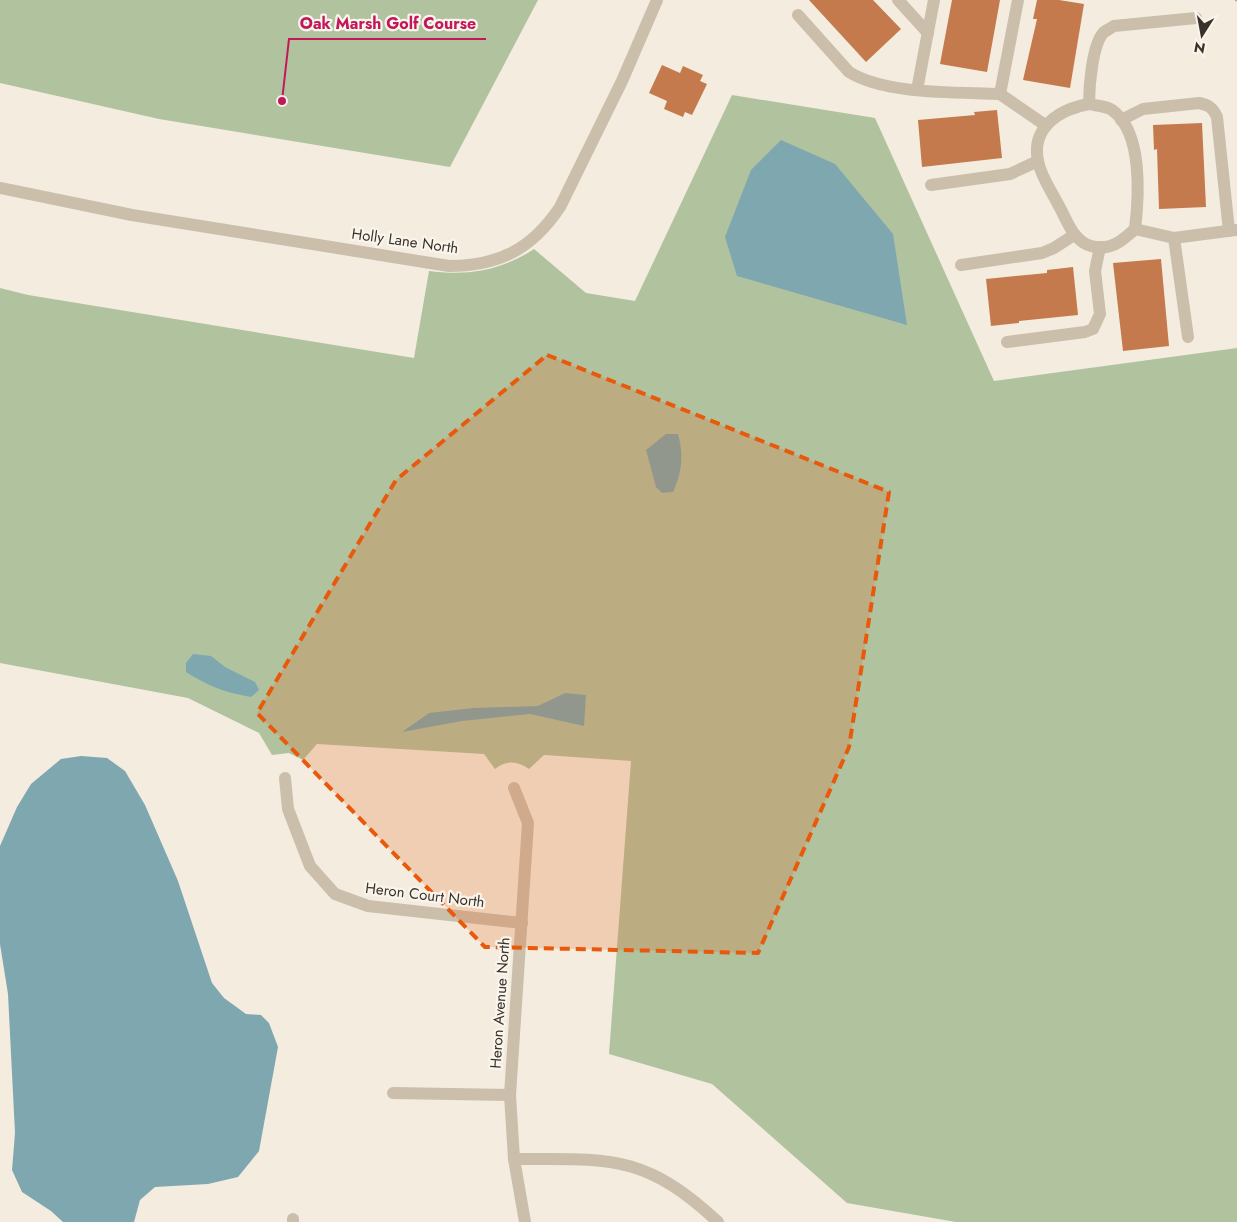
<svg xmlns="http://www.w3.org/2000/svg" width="1237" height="1222" font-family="Jost,sans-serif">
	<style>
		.green { fill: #b1c29f }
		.water { fill: #7ea7b0 }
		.building { fill: #c47a4c }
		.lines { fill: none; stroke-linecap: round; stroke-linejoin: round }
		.path { stroke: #b7a895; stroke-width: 2.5; stroke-dasharray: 2.5 2.5; stroke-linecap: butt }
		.minor { stroke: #cbbeab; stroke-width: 12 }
		.marked { fill: #e8590c; fill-opacity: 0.2; stroke: #e8590c; stroke-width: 4; stroke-dasharray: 10 6; stroke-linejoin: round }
		.labels { text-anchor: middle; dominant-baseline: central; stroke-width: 4.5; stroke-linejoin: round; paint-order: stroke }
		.street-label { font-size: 15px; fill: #39312a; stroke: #faf5ec }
		.leader { fill: none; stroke: #c2185b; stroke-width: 2 }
		.callout-dot { fill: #c2185b; stroke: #faf5ec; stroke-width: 2 }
		.callout-label { font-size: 16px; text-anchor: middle; font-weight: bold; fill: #c2185b; stroke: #faf5ec; stroke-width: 4.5; stroke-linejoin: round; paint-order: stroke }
	</style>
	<rect width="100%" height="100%" fill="#f3ecdf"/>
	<g class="green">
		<polygon points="0,0 538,0 450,167 159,119 0,83"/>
		<path d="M732 95 875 118 994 381 1237 348V1222H956L847 1203 712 1084 609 1054 631 761 544 755 529 769C518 761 505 760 495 769L484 754 317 744 303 760 289 753 272 755 259 733 188 698 0 663V288L28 295 414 358 429 271C467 276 501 271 534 249L586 293 635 301Z"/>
	</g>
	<g class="water">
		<polygon points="781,140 835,164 893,234 907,325 737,276 725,237 751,170"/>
		<path d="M666 434H678C684 456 682 472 673 492L662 493 656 487 646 450Z"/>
		<path d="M193 654 211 656 225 667 255 682 259 690 251 697C223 692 211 687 186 672V663Z"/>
		<polygon points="565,693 586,695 584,726 530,714 462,721 402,732 429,713 473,708 538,706"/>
		<polygon points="81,756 107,758 125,771 145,805 178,881 212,983 224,998 246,1014 261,1015 269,1023 278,1047 259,1151 238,1177 208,1184 155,1187 140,1200 134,1222 63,1222 51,1211 22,1192 12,1170 15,1133 8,994 0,944 0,846 17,807 31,784 61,759"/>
	</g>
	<g class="building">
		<polygon points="809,0 873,0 901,29 866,62"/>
		<polygon points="952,0 1000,0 987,72 940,64"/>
		<polygon points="1037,0 1059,0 1084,4 1070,88 1023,80 1037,19 1033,19"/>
		<polygon points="662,65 680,73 683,66 703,75 700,81 707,84 692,115 685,112 683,117 664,109 667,101 649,93"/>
		<polygon points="997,110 1002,158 922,167 918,120 975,115 974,112"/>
		<polygon points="1202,123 1206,207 1159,209 1157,149 1154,150 1153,125"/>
		<polygon points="1161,259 1169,346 1123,351 1113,263"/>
		<polygon points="1073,267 1078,315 1019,321 1019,323 991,326 986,279 1047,273 1047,270"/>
	</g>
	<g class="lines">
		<polyline class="path" points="1235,0 1237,0"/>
		<g class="minor">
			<polyline points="898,0 928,33"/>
			<polyline points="1018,0 1000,94 1045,125"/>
			<path d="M798 15 849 72C886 95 957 92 1000 94"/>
			<polyline points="917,90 934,0"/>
			<path d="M1089 104C1097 106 1106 106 1112 110 1143 132 1139 196 1135 229 1121 242 1110 251 1091 246 1073 241 1067 220 1059 206 1052 192 1041 177 1038 161 1031 127 1060 109 1089 104Z"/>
			<path d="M1089 104C1089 88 1092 44 1104 32 1107 30 1111 28 1114 26L1196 18"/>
			<path d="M1121 120 1143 109 1199 103C1209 105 1213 108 1217 117L1229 231"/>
			<polyline points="931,185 1010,174 1038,161"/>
			<path d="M0 188 132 215 449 266C499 266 532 249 560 207L622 81 657 0"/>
			<polyline points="1135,229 1174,238 1235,230"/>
			<polyline points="1174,238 1188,337"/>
			<polyline points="961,265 1042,253 1054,248 1074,235"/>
			<polyline points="1007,342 1085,332 1093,329 1100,314 1095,271 1100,247"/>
			<polyline points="285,778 288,809 310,866 335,894 368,906 522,923"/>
			<polyline points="514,788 528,823 510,1095 514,1159 525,1222"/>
			<polyline points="393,1093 510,1095"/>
			<path d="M514 1159C609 1159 644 1153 718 1222"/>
			<polyline points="293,1222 293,1219"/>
		</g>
	</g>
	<path class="marked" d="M547 355 889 492 849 747 758 953 485 947 257 713 396 480Z"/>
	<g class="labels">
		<g class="street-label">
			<text transform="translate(405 241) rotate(8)">Holly Lane North</text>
			<text transform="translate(425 895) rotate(7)">Heron Court North</text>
			<text transform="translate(500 1003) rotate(-86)">Heron Avenue North</text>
		</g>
	</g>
	<path class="leader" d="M282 101L289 39H486"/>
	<circle class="callout-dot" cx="282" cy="101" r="5"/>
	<g class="callout-label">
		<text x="388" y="29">Oak Marsh Golf Course</text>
	</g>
	<g transform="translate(1202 35) rotate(191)" stroke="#faf5ec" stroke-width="4" paint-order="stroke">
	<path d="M0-4L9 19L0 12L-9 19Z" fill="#39312a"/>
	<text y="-8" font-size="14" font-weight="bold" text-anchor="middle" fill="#39312a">N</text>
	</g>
</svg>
